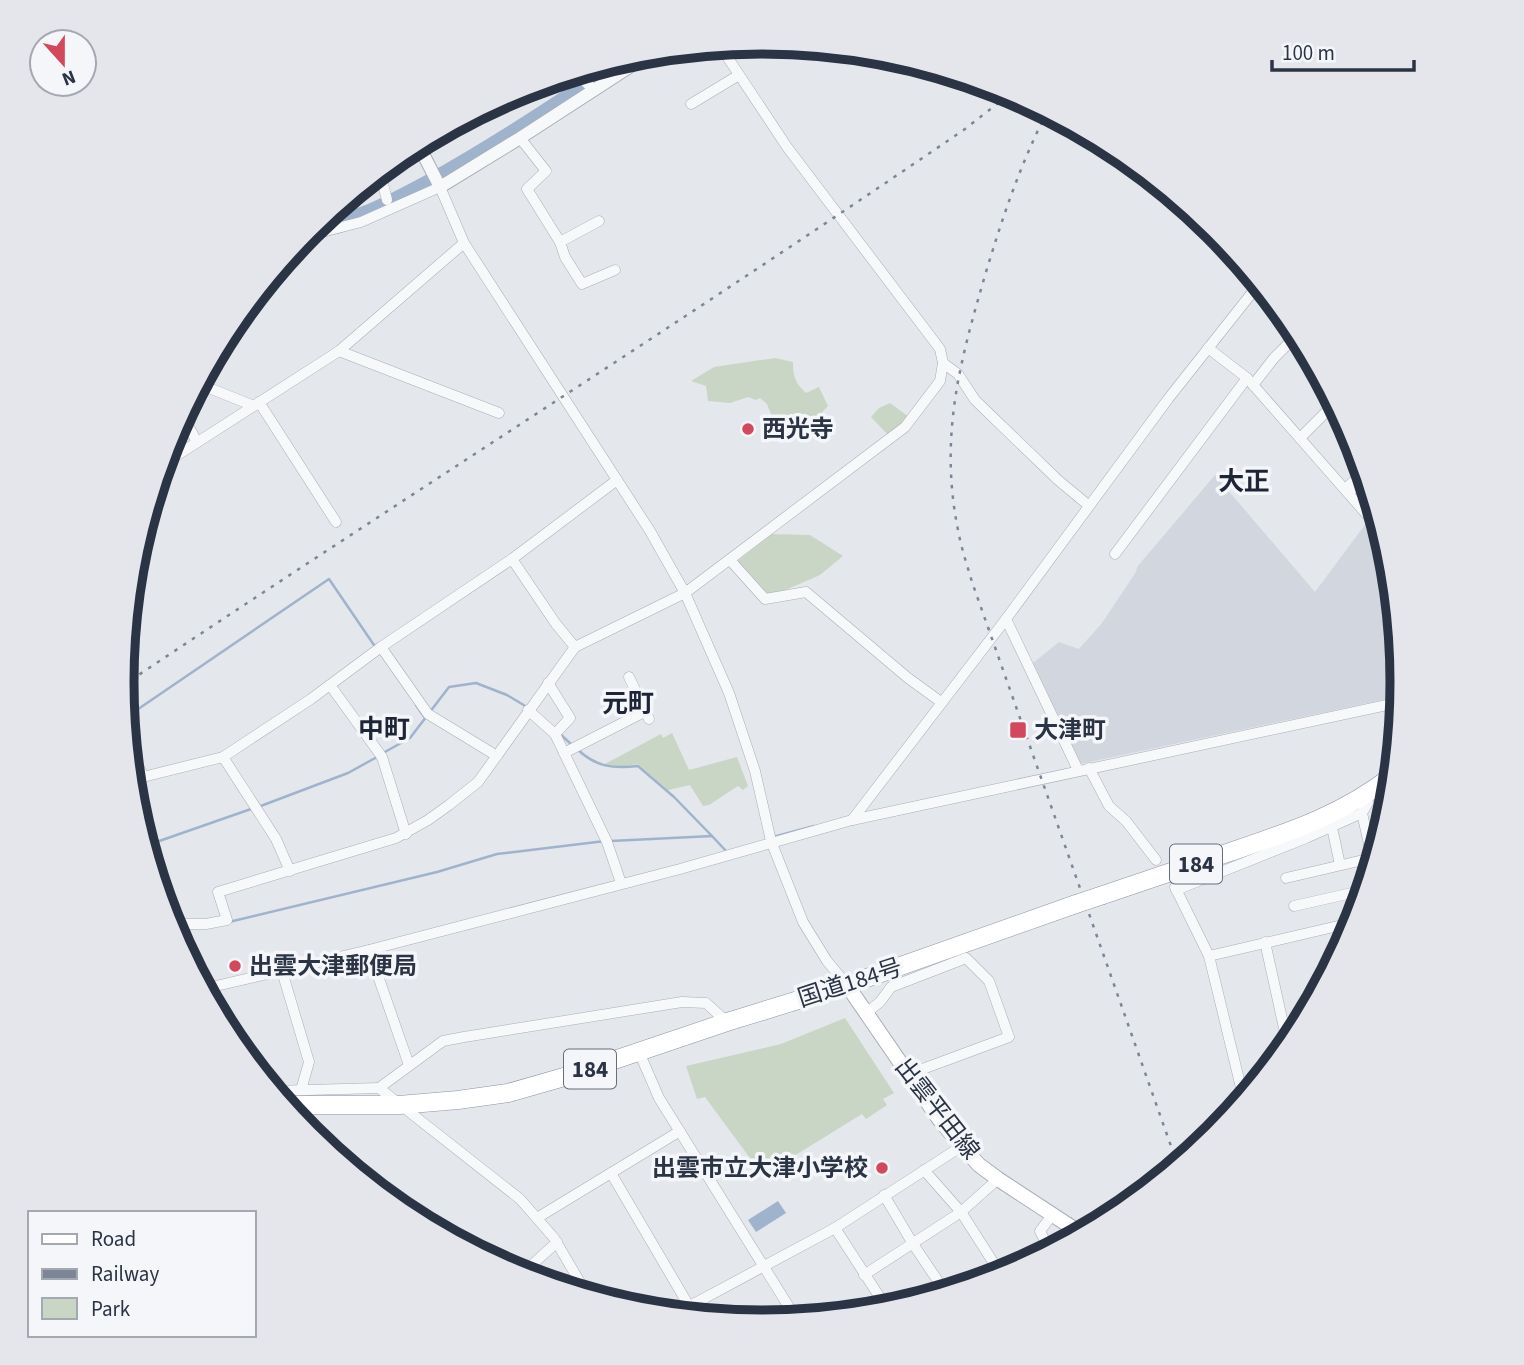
<svg xmlns="http://www.w3.org/2000/svg" width="1524" height="1365" font-family="'Source Sans 3','Noto Sans JP',sans-serif">
	<style>
		.built { fill: #d2d6de }
		.green { fill: #c9d6c5 }
		.water { fill: #9fb4cc }
		.lines { fill: none; stroke-linecap: round; stroke-linejoin: round }
		.stream { stroke: #9fb4cc; stroke-width: 2.5 }
		.river { stroke: #9fb4cc; stroke-width: 18 }
		.minor-casing { stroke: #a9aeb7; stroke-width: 11 }
		.tertiary-casing { stroke: #a9aeb7; stroke-width: 14 }
		.secondary-casing { stroke: #a9aeb7; stroke-width: 16 }
		.trunk-casing { stroke: #8b94a3; stroke-width: 19 }
		.minor { stroke: #f7f8fa; stroke-width: 10 }
		.tertiary { stroke: #f7f8fa; stroke-width: 12 }
		.secondary { stroke: #fff; stroke-width: 14 }
		.trunk { stroke: #fff; stroke-width: 18 }
		.rail { stroke: #7d8696; stroke-width: 2.5; stroke-dasharray: 3.5 7; stroke-linecap: butt }
		.trunk-bridge-casing { stroke: #8b94a3; stroke-width: 19; stroke-linecap: butt }
		.trunk-bridge { stroke: #fff; stroke-width: 18 }
		.poi-dot { fill: #d1495b; stroke: #f4f6f9; stroke-width: 2.5 }
		.labels { text-anchor: middle; dominant-baseline: central; stroke-width: 7; stroke-linejoin: round; paint-order: stroke }
		.shield { fill: #f4f6f9; stroke: #676e7b; stroke-width: 2 }
		.shield-label { font-size: 23px; font-weight: bold; fill: #2b3445 }
		.poi-label { font-size: 24px; font-weight: bold; fill: #2b3445; stroke: #f4f6f9; text-anchor: start }
		.street-label { font-size: 24px; fill: #2b3445; stroke: #f4f6f9 }
		.neighbourhood-label { font-size: 26px; font-weight: bold; fill: #1d2536; stroke: #f4f6f9 }
		.rim { fill: none; stroke: #2b3445; stroke-width: 9 }
	</style>
	<rect width="100%" height="100%" fill="#e4e7ec"/>
	<polygon class="built" points="1215,475 1315,592 1367,522 1386,543 1390,558 1398,634 1396,635 1402,683 1401,696 1080,764 1033,663 1059,642 1079,649 1102,623 1136,572 1137,567"/>
	<g class="green">
		<path d="M775 358 793 362C793 376 795 383 806 393L819 387 828 406C810 425 803 438 775 424L767 404 760 398 756 400 748 397 730 403 708 401 706 386 691 381 714 367Z"/>
		<polygon points="890,403 909,417 888,435 871,417 879,408"/>
		<polygon points="771,534 810,535 843,556 820,575 767,598 735,563"/>
		<polygon points="672,733 689,770 737,757 748,786 743,790 738,786 709,805 703,806 690,785 668,790 638,764 619,767 603,765 661,734 663,738"/>
		<polygon points="845,1018 894,1093 883,1099 887,1105 866,1119 862,1114 794,1156 786,1151 758,1169 705,1097 697,1099 686,1066 781,1044"/>
	</g>
	<polygon class="water" points="778,1201 786,1213 756,1232 748,1220"/>
	<g class="lines">
		<g class="stream">
			<polyline points="416,705 425,718"/>
			<polyline points="125,718 329,579 376,648"/>
			<polyline points="559,733 572,745"/>
			<path d="M577 749C596 767 613 769 638 766L674 797 712 836"/>
			<polyline points="383,753 410,738 449,687 476,683 507,695 527,707"/>
			<polyline points="258,807 348,773 377,757"/>
			<polyline points="773,837 814,826"/>
			<polyline points="611,841 712,836 727,852"/>
			<polyline points="145,846 251,809"/>
			<polyline points="229,922 437,872 497,854 605,841"/>
		</g>
		<path class="river" d="M309 230C352 225 391 204 428 184 498 145 565 101 631 56"/>
		<defs>
			<g id="minor">
				<polyline points="576,73 594,90"/>
				<polyline points="691,104 739,75"/>
				<polyline points="520,138 546,171 527,189 560,242 599,221"/>
				<polyline points="380,172 387,200"/>
				<polyline points="303,237 361,222 440,187 464,243 650,531 685,593 729,693 755,771 771,841 803,922 827,961 847,985"/>
				<polyline points="560,242 565,257 582,284 615,270"/>
				<polyline points="1208,348 1247,378 1383,533"/>
				<polyline points="339,351 499,413"/>
				<polyline points="943,363 958,374 975,400 1058,480 1088,505"/>
				<polyline points="199,384 254,406"/>
				<polyline points="1253,385 1274,358 1298,334"/>
				<polyline points="194,393 185,420 197,442"/>
				<polyline points="259,402 336,522"/>
				<polyline points="1300,438 1335,403"/>
				<polyline points="162,465 339,351 464,243"/>
				<polyline points="1345,489 1364,472"/>
				<polyline points="1346,489 1369,487"/>
				<polyline points="1115,554 1247,378"/>
				<polyline points="512,559 556,624 575,647"/>
				<polyline points="730,560 765,599 806,592 908,678 941,702"/>
				<polyline points="1006,619 1078,770"/>
				<polyline points="381,647 428,714 497,756"/>
				<polyline points="629,677 649,719"/>
				<polyline points="548,683 570,718 555,734"/>
				<polyline points="330,685 382,757 406,834"/>
				<polyline points="528,710 555,734 607,842 621,883"/>
				<polyline points="128,748 144,777"/>
				<polyline points="564,753 646,711"/>
				<polyline points="223,757 276,839 290,871"/>
				<polyline points="1089,768 1109,806 1126,821 1156,860"/>
				<polyline points="131,780 223,757 311,699 381,647 512,559 617,480"/>
				<polyline points="1367,796 1368,803 1362,813 1373,862"/>
				<polyline points="852,820 1006,619 1168,399 1259,284"/>
				<polyline points="1333,832 1340,865"/>
				<polyline points="1286,878 1372,858"/>
				<polyline points="1175,887 1209,956"/>
				<polyline points="1176,890 1306,838 1362,813"/>
				<polyline points="1294,906 1365,890"/>
				<polyline points="169,924 206,924 227,920 218,892 396,838 428,820 449,805 478,782 575,647 685,593 905,427 940,381 943,363 940,349 787,147 720,46"/>
				<polyline points="1265,942 1288,1046"/>
				<polyline points="369,950 409,1065"/>
				<polyline points="285,970 284,978 309,1062 301,1090"/>
				<polyline points="203,989 369,950 680,869 852,820 1401,702"/>
				<polyline points="865,1014 880,1002 891,987 966,958 989,981 1009,1037 909,1074"/>
				<polyline points="639,1052 659,1098 797,1320"/>
				<polyline points="273,1091 379,1088"/>
				<polyline points="1244,1100 1209,956 1355,922"/>
				<polyline points="924,1170 961,1212 1002,1276"/>
				<polyline points="611,1173 689,1306"/>
				<polyline points="884,1195 913,1244 946,1293"/>
				<polyline points="537,1218 680,1131"/>
				<polyline points="835,1228 888,1310"/>
				<polyline points="1050,1251 1040,1231 1053,1214"/>
				<polyline points="521,1275 557,1242"/>
				<polyline points="864,1275 961,1212 998,1179"/>
				<polyline points="995,1278 1045,1244"/>
				<polyline points="588,1296 554,1238 520,1199 379,1088 443,1041 464,1037 682,1002 706,1003 727,1022"/>
				<polyline points="695,1303 707,1318"/>
				<polyline points="675,1314 835,1228 962,1146"/>
			</g>
			<polyline id="tertiary" points="418,144 440,187 520,138 651,53"/>
			<polyline id="secondary" points="847,985 939,1119 962,1146 979,1165 998,1179 1082,1234"/>
			<g id="trunk">
				<path d="M1103 895C1145 881 1188 866 1230 852 1289 832 1344 814 1393 775"/>
				<polyline points="285,1105 399,1105 458,1100 508,1093 564,1077 727,1022 847,985 1076,904"/>
			</g>
		</defs>
		<use href="#minor" class="minor-casing"/>
		<use href="#tertiary" class="tertiary-casing"/>
		<use href="#secondary" class="secondary-casing"/>
		<use href="#trunk" class="trunk-casing"/>
		<use href="#minor" class="minor"/>
		<use href="#tertiary" class="tertiary"/>
		<use href="#secondary" class="secondary"/>
		<use href="#trunk" class="trunk"/>
		<g class="rail">
			<path d="M1047 112C1020 165 1003 216 986 272 960 361 939 436 958 530 961 547 967 565 972 582L1178 1166"/>
			<path d="M122 686C402 499 687 319 965 129L1011 93"/>
		</g>
		<defs>
			<polyline id="trunk-bridge" points="1076,904 1103,895"/>
		</defs>
		<use href="#trunk-bridge" class="trunk-bridge-casing"/>
		<use href="#trunk-bridge" class="trunk-bridge"/>
	</g>
	<g class="poi-dot">
		<circle cx="748" cy="429" r="7"/>
		<rect x="1009" y="721" width="18" height="18" rx="3.5"/>
		<circle cx="235" cy="966" r="7"/>
		<circle cx="882" cy="1168" r="7"/>
	</g>
	<g class="labels">
		<g class="shield">
			<rect x="1170" y="844.5" width="52" height="39" rx="5"/>
			<rect x="564" y="1049.5" width="52" height="39" rx="5"/>
		</g>
		<g class="shield-label">
			<text x="1196" y="864">184</text>
			<text x="590" y="1069">184</text>
		</g>
		<g class="poi-label">
			<text x="762" y="429">西光寺</text>
			<text x="1034" y="730">大津町</text>
			<text x="249" y="966">出雲大津郵便局</text>
			<text x="868" y="1168" text-anchor="end">出雲市立大津小学校</text>
		</g>
		<g class="street-label">
			<text transform="translate(850 983) rotate(-18)">国道184号</text>
			<text transform="translate(937 1109) rotate(52)">出雲平田線</text>
		</g>
		<g class="neighbourhood-label">
			<text x="1244" y="481">大正</text>
			<text x="628" y="703">元町</text>
			<text x="384" y="729">中町</text>
		</g>
	</g>
	<path d="M0 0H1524V1365H0ZM134 682a628 628 0 1 1 1256 0a628 628 0 1 1-1256 0Z" fill="#e4e6eb" fill-rule="evenodd"/>
	<path class="rim" d="M134 682a628 628 0 1 1 1256 0a628 628 0 1 1-1256 0Z"/>
	<rect x="28" y="1211" width="228" height="126" fill="#f4f6f9" stroke="#a4a8b1" stroke-width="2"/>
	<rect x="42" y="1234" width="35" height="10" fill="#ffffff" stroke="#a4a8b1" stroke-width="2"/>
	<text x="91" y="1246" font-size="21" fill="#2b3445">Road</text>
	<rect x="42" y="1269" width="35" height="10" fill="#7d8696" stroke="#a4a8b1" stroke-width="2"/>
	<text x="91" y="1281" font-size="21" fill="#2b3445">Railway</text>
	<rect x="42" y="1298" width="35" height="21" fill="#c9d6c5" stroke="#a4a8b1" stroke-width="2"/>
	<text x="91" y="1316" font-size="21" fill="#2b3445">Park</text>
	<g transform="translate(63 63) rotate(159)"><circle r="33" fill="#f4f6f9" stroke="#a4a8b1" stroke-width="2"/>
	<path d="M0-5L12 26L0 18L-12 26Z" fill="#d1495b"/>
	<text y="-10" font-size="19" font-weight="bold" text-anchor="middle" fill="#2b3445">N</text>
	</g>
	<path d="M1272 60v10h142v-10" fill="none" stroke="#2b3445" stroke-width="3.5"/>
	<text x="1282" y="60" font-size="21" fill="#2b3445" stroke="#f4f6f9" stroke-width="5" paint-order="stroke">100 m</text>
</svg>
